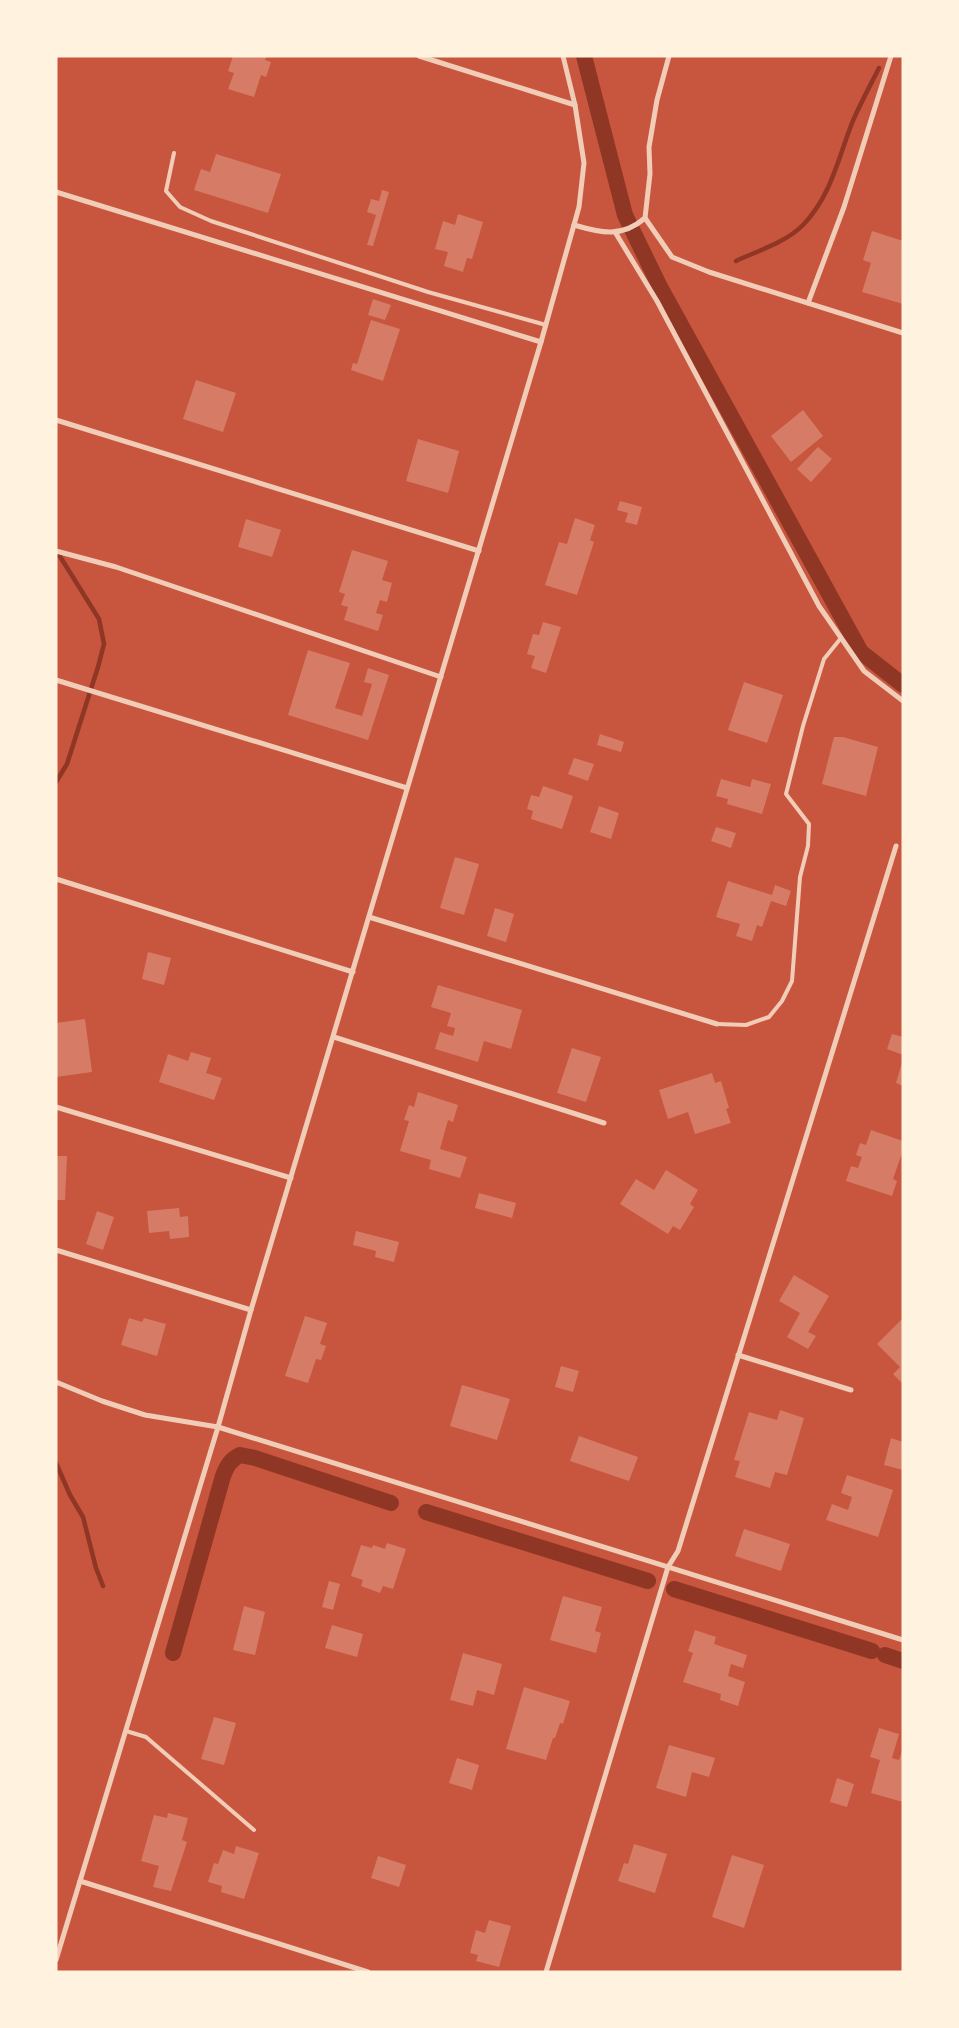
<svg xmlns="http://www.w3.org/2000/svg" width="959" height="2028" font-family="'Alegreya Sans',sans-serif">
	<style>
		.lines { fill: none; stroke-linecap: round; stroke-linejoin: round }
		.stream { stroke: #8f3625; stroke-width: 4.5 }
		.canal { stroke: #8f3625; stroke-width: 16 }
		.building { fill: #d67c66 }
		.service { stroke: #f1ccb7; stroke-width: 4 }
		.minor { stroke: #f1ccb7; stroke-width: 5 }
	</style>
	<rect width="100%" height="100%" fill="#c8553d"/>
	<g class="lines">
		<g class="stream">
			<path d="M736 261C759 250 785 243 803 225 831 196 838 159 852 123 860 104 870 86 879 68"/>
			<polyline points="56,550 99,619 104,644 98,667 67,764 56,782"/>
			<polyline points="56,1463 70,1495 83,1517 96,1568 103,1586"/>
		</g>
		<g class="canal">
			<polyline points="584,56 625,215 659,285 861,652 903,685"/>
			<polyline points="426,1512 648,1581"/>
			<polyline points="674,1589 872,1651"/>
			<path d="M173 1653 223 1476C227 1466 230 1460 240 1455L255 1458 391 1503"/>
			<polyline points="885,1655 903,1661"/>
		</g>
	</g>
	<g class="building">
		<polygon points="233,56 267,56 265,60 271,62 266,77 261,75 254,97 228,89 234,73 228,71"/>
		<polygon points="216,154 281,174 268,213 194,190 201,169 210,172"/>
		<polygon points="382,190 389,192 373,246 367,245 376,215 367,212 371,199 379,201"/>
		<polygon points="458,214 483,222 472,259 467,258 463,272 444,266 448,252 435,249 443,221 455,225"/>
		<polygon points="872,231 903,241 903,304 862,292 871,263 863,260"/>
		<polygon points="373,299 391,305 385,320 368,315"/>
		<polygon points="371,320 400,329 383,381 351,370 353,363 357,364"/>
		<polygon points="196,380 236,393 223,432 183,419"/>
		<polygon points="803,410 823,436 791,462 771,436"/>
		<polygon points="418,439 459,451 448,493 406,481"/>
		<polygon points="818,447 832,459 811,482 797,469"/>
		<polygon points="620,501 642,507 637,525 625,522 628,513 617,510"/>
		<polygon points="575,518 595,525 590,540 594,542 577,595 545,585 559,542 567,544"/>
		<polygon points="246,519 281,530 272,557 238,547"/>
		<polygon points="352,550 388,561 382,580 392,583 387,602 380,600 376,613 383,615 378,631 344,620 348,607 341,605 345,594 339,592"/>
		<polygon points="543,622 561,627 546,673 531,668 535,656 527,654 533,634 539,635"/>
		<polygon points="308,650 350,663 335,708 362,716 372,684 364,682 368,668 389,675 368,740 288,715"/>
		<polygon points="744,682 783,695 767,743 728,730"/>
		<polygon points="600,734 624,742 621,752 597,745"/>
		<polygon points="834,737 843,737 878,747 866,796 822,784"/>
		<polygon points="574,758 594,764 588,781 568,774"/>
		<polygon points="721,779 750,787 752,779 771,784 762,814 727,804 728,799 716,796"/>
		<polygon points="543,786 573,796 562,829 531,819 533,811 527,809 531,795 539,797"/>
		<polygon points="599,806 619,813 611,839 590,832"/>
		<polygon points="716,827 736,833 731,848 711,841"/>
		<polygon points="455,857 479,864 464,915 440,908"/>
		<polygon points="728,881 772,895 775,885 791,891 786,906 771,901 762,927 757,925 752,941 736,936 740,924 716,917"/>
		<polygon points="495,908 514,914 506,942 487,936"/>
		<polygon points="148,952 171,958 164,985 142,979"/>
		<polygon points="438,985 522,1010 511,1049 484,1041 478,1062 435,1049 440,1032 453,1036 455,1028 447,1026 451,1013 431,1007"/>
		<polygon points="85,1019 92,1072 56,1077 56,1023"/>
		<polygon points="892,1034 903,1037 903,1055 887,1049"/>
		<polygon points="572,1048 601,1057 586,1102 557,1093"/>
		<polygon points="191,1052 211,1058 206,1073 222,1078 214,1100 159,1082 168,1054 188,1061"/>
		<polygon points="902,1062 903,1062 903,1086 896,1083"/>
		<polygon points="712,1073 715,1083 721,1081 729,1108 726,1109 731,1123 695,1134 688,1112 668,1119 659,1090"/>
		<polygon points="418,1092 458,1105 453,1122 448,1120 440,1149 467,1157 460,1178 429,1169 431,1160 400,1151 409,1121 404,1120 409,1105 414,1107"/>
		<polygon points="871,1130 903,1141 903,1150 893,1179 897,1181 892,1196 846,1181 851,1166 858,1168 862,1157 856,1155 860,1143 866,1145"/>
		<polygon points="56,1156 67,1156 65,1200 56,1200"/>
		<polygon points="666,1170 698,1190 690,1204 694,1207 680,1230 673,1226 668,1234 620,1204 636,1179 654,1190"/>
		<polygon points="479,1193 516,1203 512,1218 475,1208"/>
		<polygon points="179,1208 180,1217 188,1216 189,1237 170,1239 169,1231 149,1233 147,1211"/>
		<polygon points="97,1211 114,1217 103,1250 86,1244"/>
		<polygon points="356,1231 399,1242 394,1262 375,1257 376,1251 353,1245"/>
		<polygon points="794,1275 829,1296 808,1332 816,1336 808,1349 787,1337 800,1313 779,1301"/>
		<polygon points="305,1316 327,1323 320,1344 326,1346 321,1360 316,1359 308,1383 285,1376"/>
		<polygon points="129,1318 142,1322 144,1318 166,1324 157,1356 121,1345"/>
		<polygon points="903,1318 903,1384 893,1374 900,1367 877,1344"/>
		<polygon points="561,1366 579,1371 573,1392 555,1387"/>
		<polygon points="462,1385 510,1399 497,1440 450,1426"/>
		<polygon points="780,1410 804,1418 787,1475 775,1472 770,1488 735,1477 740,1461 734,1460 749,1412 777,1420"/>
		<polygon points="579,1436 638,1457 629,1481 570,1461"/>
		<polygon points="891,1438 903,1442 903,1470 884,1465"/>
		<polygon points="847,1475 893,1490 878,1537 826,1520 832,1504 848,1510 852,1497 841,1493"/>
		<polygon points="744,1529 790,1544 781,1571 735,1556"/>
		<polygon points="387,1543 406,1549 393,1589 383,1586 380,1593 361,1586 363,1580 351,1576 361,1545 372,1548 373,1545 385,1549"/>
		<polygon points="329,1581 340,1584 333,1610 322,1607"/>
		<polygon points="563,1596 602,1607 595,1631 601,1633 596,1653 550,1640"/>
		<polygon points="244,1606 265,1612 255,1655 233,1650"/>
		<polygon points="332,1625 363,1634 357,1657 325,1648"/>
		<polygon points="695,1630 716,1637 714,1644 747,1655 743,1668 731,1664 728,1676 745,1682 738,1706 720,1700 721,1694 683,1682 693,1653 688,1651"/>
		<polygon points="463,1653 502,1664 494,1695 477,1690 473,1706 450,1700"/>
		<polygon points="524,1687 570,1701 563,1724 560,1723 555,1738 553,1738 546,1760 506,1749"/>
		<polygon points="214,1717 236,1723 224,1765 201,1759"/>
		<polygon points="879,1728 899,1734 892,1758 899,1760 903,1748 903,1802 871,1793 880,1760 870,1757"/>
		<polygon points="669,1745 715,1758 709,1777 692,1772 686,1797 656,1788"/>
		<polygon points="457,1758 479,1765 472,1790 449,1783"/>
		<polygon points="837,1778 854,1784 847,1807 830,1802"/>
		<polygon points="168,1813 188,1818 182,1840 187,1842 171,1891 153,1887 159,1866 141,1861 154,1815 167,1818"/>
		<polygon points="634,1844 667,1854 655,1893 618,1881 624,1863 628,1864"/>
		<polygon points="236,1846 259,1853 244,1899 221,1892 222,1886 208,1882 214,1863 218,1864 223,1850 234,1854"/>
		<polygon points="732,1855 764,1865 744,1928 712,1917"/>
		<polygon points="378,1856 406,1865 399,1887 371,1878"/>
		<polygon points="489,1920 511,1926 499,1967 476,1961 478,1955 470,1953 476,1930 485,1933"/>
	</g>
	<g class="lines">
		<g class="service">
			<polyline points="174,153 166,191 180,207 211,221 428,292 546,325"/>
			<polyline points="717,1024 746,1025 769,1017 782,1001 792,981 800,877 808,846 809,824 786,794 803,726 824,659 841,638"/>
			<polyline points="126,1731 146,1737 254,1830"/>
		</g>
		<g class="minor">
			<polyline points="419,56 575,105"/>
			<polyline points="56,192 541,342"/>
			<polyline points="645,218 672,257 709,272 903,333"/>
			<path d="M574 225C601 233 622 238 645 218L650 174 649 147 657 100 669 56"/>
			<polyline points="615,232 657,301 819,606 864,671 903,701"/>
			<polyline points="808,303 844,207 891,56"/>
			<polyline points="56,420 479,551"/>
			<polyline points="56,551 116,567 441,677"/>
			<polyline points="56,680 407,788"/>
			<polyline points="56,879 353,972"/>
			<polyline points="369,917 717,1024"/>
			<polyline points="334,1037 604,1123"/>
			<polyline points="56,1107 291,1178"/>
			<polyline points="56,1250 251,1310"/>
			<polyline points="738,1355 851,1390"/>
			<polyline points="56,1382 102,1401 145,1415 218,1427 903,1640"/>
			<polyline points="80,1881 368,1972"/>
			<polyline points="56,1960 218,1427 251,1310 541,342 579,207 584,163 575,105 563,56"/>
			<polyline points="546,1972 668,1567 678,1551 896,846"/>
		</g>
	</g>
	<rect width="959" height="2028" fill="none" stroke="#fff3e0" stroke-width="115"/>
</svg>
